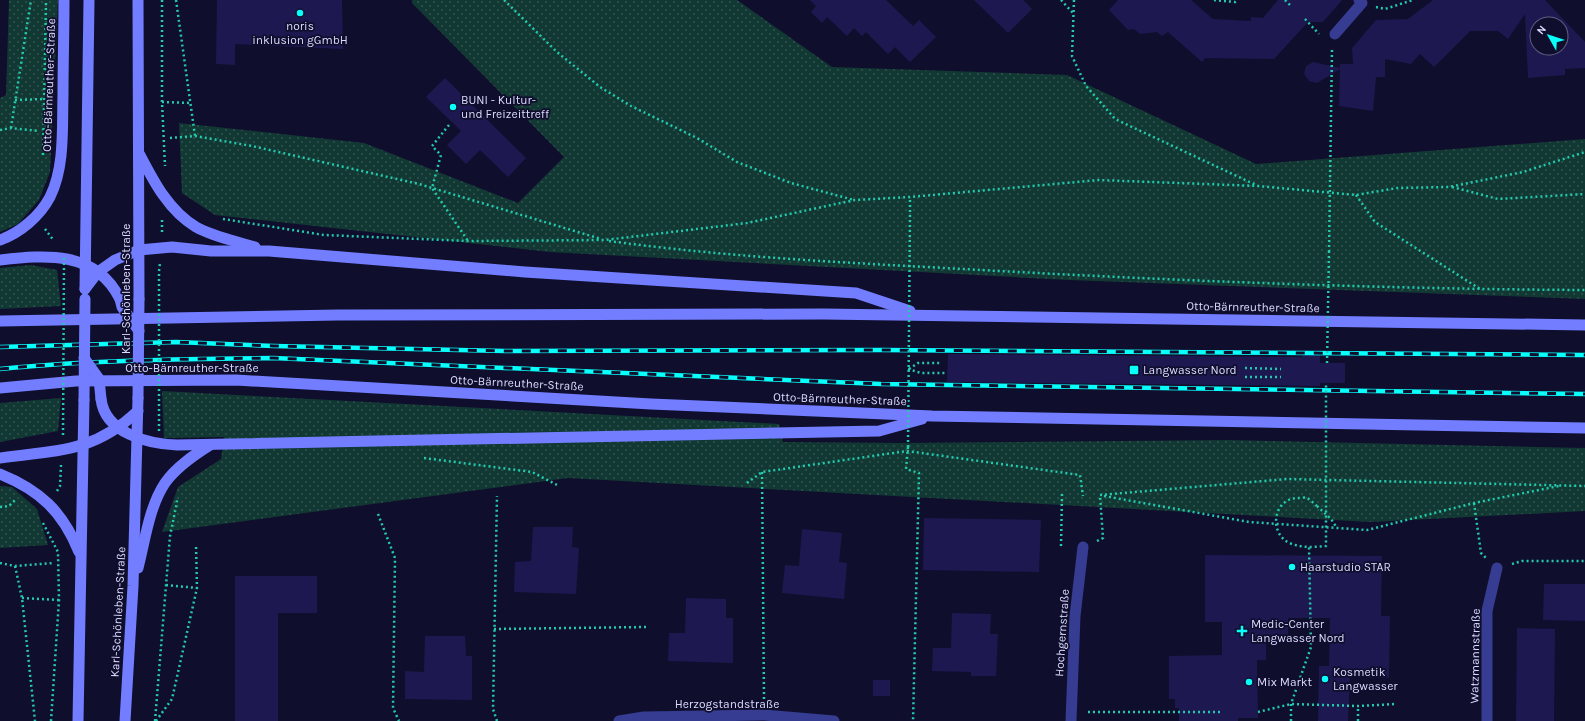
<svg xmlns="http://www.w3.org/2000/svg" width="1585" height="721" font-family="Karla,sans-serif">
	<style>
		.grass { fill: url(#grass-dots) }
		.building { fill: #1d1850; fill-rule: evenodd }
		.lines { fill: none; stroke-linecap: round; stroke-linejoin: round }
		.path { stroke: #23cbae; stroke-width: 2.5; stroke-dasharray: 2 3; stroke-linecap: butt }
		.pedestrian { stroke: #353c91; stroke-width: 11 }
		.minor { stroke: #353c91; stroke-width: 11 }
		.secondary { stroke: #727eff; stroke-width: 11 }
		.rail-casing { stroke: #07fffc; stroke-width: 4.5 }
		.rail { stroke: #100e2d; stroke-width: 3; stroke-dasharray: 9; stroke-linecap: butt }
		.path-bridge { stroke: #23cbae; stroke-width: 2.5; stroke-dasharray: 2 3; stroke-linecap: butt }
		.secondary-bridge { stroke: #727eff; stroke-width: 11 }
		.poi-dot { fill: #07fffc; stroke: #100e2d; stroke-width: 1.5 }
		.labels { text-anchor: middle; dominant-baseline: central; stroke-width: 3.5; stroke-linejoin: round; paint-order: stroke }
		.poi-label { font-size: 12px; fill: #dbdbff; stroke: #100e2d; text-anchor: start }
		.street-label { font-size: 12px; fill: #dbdbff; stroke: #100e2d }
	</style>
	<defs>
		<pattern id="grass-dots" width="8" height="8" patternUnits="userSpaceOnUse"><rect width="8" height="8" fill="#113832"/><path d="M2 2h.1M6 6h.1" fill="none" stroke="#335451" stroke-width="1.8" stroke-linecap="round"/></pattern>
	</defs>
	<rect width="100%" height="100%" fill="#100e2d"/>
	<g class="grass">
		<polygon points="9,0 58,0 50,172 39,200 18,224 0,232 0,98 6,95"/>
		<polygon points="412,0 737,0 832,67 1067,75 1256,164 1585,139 1585,299 1069,280 550,252 215,215 182,193 179,123 364,143 518,203 564,157 412,3"/>
		<polygon points="31,265 57,270 61,306 0,309 0,268"/>
		<polygon points="162,391 779,424 783,442 900,443 1227,440 1585,448 1585,511 1371,522 568,478 162,532 178,487 221,459 224,437 164,438"/>
		<polygon points="61,398 58,431 0,442 0,403"/>
		<polygon points="0,486 12,487 37,509 48,545 0,548"/>
	</g>
	<g class="building">
		<polygon points="217,0 342,0 343,49 235,44 235,65 216,64"/>
		<polygon points="810,0 886,0 913,26 919,20 936,37 910,62 895,47 888,54 866,32 862,36 854,28 847,36 827,17 822,23 811,12 816,6"/>
		<polygon points="974,0 1023,0 1032,9 1008,33"/>
		<polygon points="1118,0 1191,0 1213,19 1251,21 1251,17 1263,18 1278,0 1342,0 1323,22 1308,22 1274,59 1205,58 1202,62 1168,32 1162,36 1157,32 1140,34 1134,29 1128,30 1109,10"/>
		<path d="M1433 0H1545L1585 42V68L1565 69V75L1528 78 1525 14 1508 39 1498 31H1470L1434 67 1420 54 1411 64 1385 59V77H1376L1373 111 1339 106 1340 69 1317 83 1309 81 1304 74 1306 66 1313 62 1340 68V64H1353L1352 48 1376 20 1408 19ZM1537 24H1561V48H1537Z"/>
		<polygon points="445,78 526,158 508,177 480,150 466,164 447,145 461,131 426,97"/>
		<polygon points="948,354 1302,357 1302,354 1320,354 1320,363 1345,363 1345,383 1320,383 1320,386 947,382"/>
		<polygon points="924,518 1041,520 1039,572 923,570"/>
		<polygon points="533,527 573,527 572,547 579,548 576,594 514,592 515,562 531,561"/>
		<polygon points="802,529 842,533 839,562 847,563 844,599 782,593 785,565 799,566"/>
		<polygon points="1205,555 1382,556 1381,616 1390,616 1389,678 1350,677 1348,721 1318,721 1319,666 1329,666 1330,618 1288,618 1288,641 1266,641 1266,660 1257,660 1258,718 1238,718 1238,721 1179,721 1179,708 1175,708 1175,699 1169,699 1169,656 1222,655 1222,622 1205,622"/>
		<polygon points="235,576 317,576 317,613 278,613 278,721 235,721"/>
		<polygon points="1544,584 1585,584 1585,621 1543,620"/>
		<polygon points="686,598 726,599 726,618 733,618 733,663 668,661 669,633 685,633"/>
		<polygon points="952,613 991,614 990,634 998,634 996,676 971,676 971,672 932,671 933,648 951,648"/>
		<polygon points="1517,628 1555,629 1554,721 1516,721"/>
		<polygon points="425,636 465,636 466,656 472,656 472,700 405,699 405,671 424,672"/>
		<rect x="873" y="680" width="17" height="16"/>
	</g>
	<g class="lines">
		<g class="path">
			<polyline points="162,0 162,102 165,166"/>
			<polyline points="176,0 195,136"/>
			<polyline points="504,0 557,52 600,87 631,106 697,138 737,162 791,183 854,200"/>
			<polyline points="1061,0 1073,13"/>
			<polyline points="1074,0 1072,56 1086,86 1115,119 1256,185"/>
			<polyline points="1214,0 1235,2 1237,0"/>
			<polyline points="1285,0 1292,7"/>
			<polyline points="1376,7 1385,9 1413,0"/>
			<polyline points="1305,19 1319,34"/>
			<polyline points="15,100 44,99"/>
			<polyline points="162,102 191,103"/>
			<polyline points="449,125 432,146 441,155 432,188 468,241"/>
			<polyline points="11,128 31,0"/>
			<polyline points="0,130 11,128 39,131"/>
			<polyline points="170,138 195,136 252,146 419,184 601,239"/>
			<polyline points="43,155 46,2"/>
			<polyline points="1452,187 1498,199 1585,194"/>
			<polyline points="1356,195 1375,222 1480,289"/>
			<polyline points="910,212 910,197"/>
			<polyline points="223,219 324,235 468,241 605,240 747,223 855,200 910,197 1099,180 1258,186 1356,195 1397,188 1449,187 1523,172 1585,152"/>
			<polyline points="45,229 54,241"/>
			<polyline points="162,232 162,219"/>
			<path d="M609 241C733 258 857 263 981 270 1182 281 1384 289 1585 290"/>
			<polyline points="1329,252 1332,49"/>
			<polyline points="159,271 160,263"/>
			<polyline points="1245,368 1281,369"/>
			<polyline points="908,369 921,373 946,373"/>
			<polyline points="909,369 918,363 942,363"/>
			<polyline points="1245,377 1281,377"/>
			<polyline points="908,447 906,469 919,473 913,721"/>
			<polyline points="424,458 532,472 559,486"/>
			<polyline points="762,472 764,699"/>
			<polyline points="747,483 762,472 907,451 1080,475 1083,496"/>
			<polyline points="57,491 60,486 61,465"/>
			<polyline points="1100,495 1287,479 1585,486"/>
			<polyline points="1104,496 1249,522 1367,530 1474,503 1559,486"/>
			<polyline points="1474,503 1481,553 1486,558"/>
			<polyline points="1317,506 1331,519 1337,528"/>
			<polyline points="0,507 9,506 16,499"/>
			<polyline points="378,514 395,558 393,708 399,721"/>
			<polyline points="43,523 58,552 59,600 51,721"/>
			<polyline points="1097,541 1103,538 1100,495"/>
			<polyline points="1061,546 1062,493"/>
			<polyline points="0,563 15,566 54,563"/>
			<polyline points="1512,564 1522,561 1585,561"/>
			<polyline points="15,566 22,598 35,721"/>
			<polyline points="166,585 197,588"/>
			<polyline points="22,598 59,600"/>
			<polyline points="494,629 647,627"/>
			<polyline points="1088,712 1223,712"/>
			<polyline points="1258,712 1291,704 1358,706 1396,704"/>
			<polyline points="155,721 170,536 177,502 175,498"/>
			<polyline points="156,721 172,699 197,588 196,544"/>
			<polyline points="497,721 493,709 497,496"/>
			<polyline points="1291,721 1291,704 1311,647 1309,547"/>
			<polyline points="1358,721 1358,706"/>
		</g>
		<polyline class="pedestrian" points="1335,34 1362,3 1359,0"/>
		<g class="minor">
			<polyline points="619,721 644,717 764,715 834,721"/>
			<polyline points="1071,721 1075,616 1083,547"/>
			<polyline points="1487,721 1487,611 1497,568"/>
		</g>
		<g class="secondary">
			<polyline points="138,0 139,299"/>
			<path d="M140 155C154 182 169 211 196 227 214 237 236 241 255 247"/>
			<path d="M0 240C20 233 40 216 50 197 65 167 62 128 63 95 63 63 64 32 64 0"/>
			<path d="M0 260C45 255 96 250 120 299"/>
			<polyline points="85,289 98,272 115,260 139,250 172,247 211,251 269,251 525,272 856,293 910,311"/>
			<polyline points="85,289 89,0"/>
			<polyline points="0,321 338,315 823,314 1585,325"/>
			<polyline points="0,388 76,381 236,380 651,404 932,416 1585,428"/>
			<path d="M101 399C105 433 148 444 177 445L879 431 922 419"/>
			<path d="M0 458C57 450 93 453 138 411"/>
			<path d="M0 474C40 490 63 512 79 552"/>
			<path d="M138 568C145 541 149 507 165 483 176 467 194 455 210 445"/>
			<polyline points="78,721 84,400"/>
			<polyline points="125,721 133,586 138,398"/>
		</g>
		<defs>
			<g id="rail">
				<polyline points="0,347 176,342 274,346 505,351 882,350 1585,355"/>
				<path d="M0 369C91 360 182 359 273 358L881 384 1585 394"/>
			</g>
		</defs>
		<use href="#rail" class="rail-casing"/>
		<use href="#rail" class="rail"/>
		<g class="path-bridge">
			<polyline points="1327,363 1329,252"/>
			<polyline points="159,431 159,271"/>
			<polyline points="63,435 64,257"/>
			<polyline points="908,447 910,212"/>
			<path d="M1317 506C1314 504 1311 500 1307 498 1305 497 1301 498 1298 498 1272 498 1268 536 1292 544 1303 548 1315 547 1326 546V383"/>
		</g>
		<g class="secondary-bridge">
			<polyline points="120,299 122,307 139,331"/>
			<polyline points="84,358 99,379 101,399"/>
			<polyline points="138,398 139,299"/>
			<polyline points="84,400 85,299"/>
		</g>
	</g>
	<g class="poi-dot">
		<circle cx="300" cy="13" r="4"/>
		<circle cx="453" cy="107" r="4"/>
		<rect x="1129" y="365" width="10" height="10" rx="2"/>
		<circle cx="1292" cy="567" r="4"/>
		<path d="M1240 625h4v4h4v4h-4v4h-4v-4h-4v-4h4z"/>
		<circle cx="1325" cy="679" r="4"/>
		<circle cx="1249" cy="682" r="4"/>
	</g>
	<g class="labels">
		<g class="poi-label">
			<text x="300" y="26" text-anchor="middle">noris<tspan x="300" dy="14">inklusion gGmbH</tspan></text>
			<text x="461" y="100">BUNI - Kultur-<tspan x="461" dy="14">und Freizeittreff</tspan></text>
			<text x="1143" y="370">Langwasser Nord</text>
			<text x="1300" y="567">Haarstudio STAR</text>
			<text x="1251" y="624">Medic-Center<tspan x="1251" dy="14">Langwasser Nord</tspan></text>
			<text x="1333" y="672">Kosmetik<tspan x="1333" dy="14">Langwasser</tspan></text>
			<text x="1257" y="682">Mix Markt</text>
		</g>
		<g class="street-label">
			<text transform="translate(49 85) rotate(-88)">Otto-Bärnreuther-Straße</text>
			<text transform="translate(126 289) rotate(-90)">Karl-Schönleben-Straße</text>
			<text transform="translate(1253 307) rotate(1)">Otto-Bärnreuther-Straße</text>
			<text x="192" y="368">Otto-Bärnreuther-Straße</text>
			<text transform="translate(517 383) rotate(3)">Otto-Bärnreuther-Straße</text>
			<text transform="translate(840 399) rotate(2)">Otto-Bärnreuther-Straße</text>
			<text transform="translate(118 612) rotate(-87)">Karl-Schönleben-Straße</text>
			<text transform="translate(1062 633) rotate(-86)">Hochgernstraße</text>
			<text transform="translate(1475 656) rotate(-89)">Watzmannstraße</text>
			<text x="727" y="704">Herzogstandstraße</text>
		</g>
	</g>
	<g transform="translate(1549 36) rotate(309)"><circle r="19" fill="#100e2d" stroke="#616081"/>
	<path d="M0-3L7 15L0 10L-7 15Z" fill="#07fffc"/>
	<text y="-6" font-size="11" font-weight="bold" text-anchor="middle" fill="#dbdbff">N</text>
	</g>
</svg>
